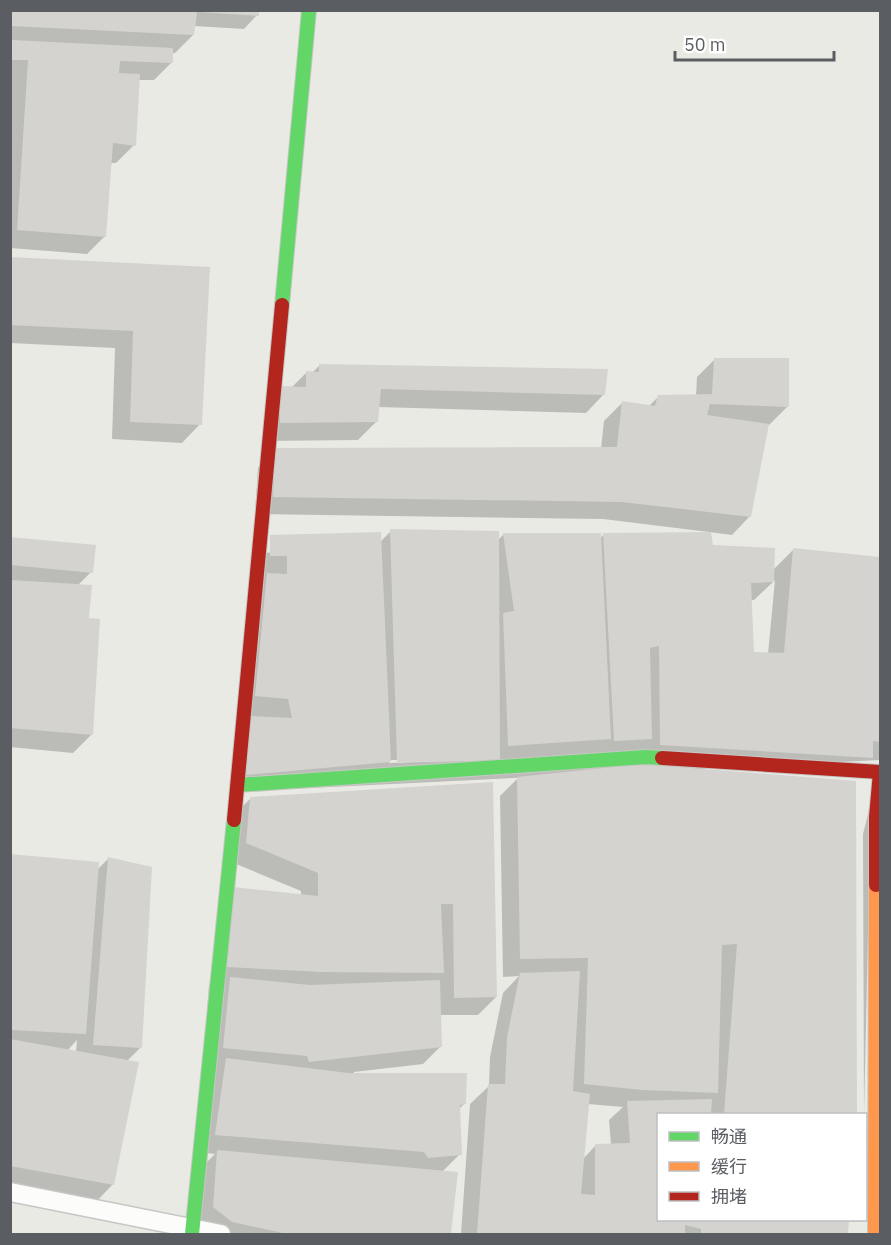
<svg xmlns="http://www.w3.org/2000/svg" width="891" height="1245" font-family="'IBM Plex Sans','Noto Sans SC',sans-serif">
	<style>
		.shadow { fill: #0003; fill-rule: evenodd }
		.building { fill: #d4d3d0 }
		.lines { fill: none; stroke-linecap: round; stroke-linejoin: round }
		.street-casing { stroke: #c6c7c5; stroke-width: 21 }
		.fast-casing { stroke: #c7c7c6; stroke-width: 16 }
		.slow-casing { stroke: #c7c7c6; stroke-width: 16 }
		.jam-casing { stroke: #c7c7c6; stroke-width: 16 }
		.street { stroke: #fcfcfb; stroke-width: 18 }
		.fast { stroke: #63d668; stroke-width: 14 }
		.slow { stroke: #ff974d; stroke-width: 14 }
		.jam { stroke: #b3261e; stroke-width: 14 }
	</style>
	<rect width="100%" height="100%" fill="#eaeae5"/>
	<g class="shadow">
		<polygon points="10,10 257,10 257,15 244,29 194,26 193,35 175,53 171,53 172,62 154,80 139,80 134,145 116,163 110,163 105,236 87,254 10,248"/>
		<polygon points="10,259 208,268 200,424 182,443 112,439 115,348 10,343"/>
		<path d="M715 359 787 407 769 425H767L750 516 732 535 709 532 712 546 773 570 794 549 880 559V760L229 792 253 554 380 542 391 531 498 540 503 535 599 534 600 539 604 534H709V532L603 519 255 514 258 467 601 449 604 421 622 403 648 407 658 397 696 396 697 377ZM775 580 768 654 752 653 750 600H754ZM389 760H482L389 763Z"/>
		<polygon points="319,366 604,394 586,413 378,407 376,422 358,440 262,441 291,388 307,372 312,373"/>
		<polygon points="10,539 91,572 77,586 87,620 91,735 73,753 10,747"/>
		<path d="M518 778 855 782 856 1114H658V1220H847V1234H461L470 1104 489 1086 490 1057 503 993 519 976 503 977 500 796ZM588 1104 623 1107 609 1120 611 1145H596L583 1159Z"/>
		<polygon points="491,783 496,997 478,1015 440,1015 441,1046 423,1064 354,1072 354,1075 464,1104 459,1109 460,1154 442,1172 456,1174 450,1234 208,1234 196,1225 200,1169 215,1154 198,1152 209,984 301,896 301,891 229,861 233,816 251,798"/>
		<polygon points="871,802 864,1114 863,834"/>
		<path d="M10 856 97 870 108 859 140 1048 127 1061 113 1184 95 1203 10 1187ZM77 1040 76 1052 67 1051Z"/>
	</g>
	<g class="building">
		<polygon points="10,10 196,10 197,14 194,35 10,26"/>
		<polygon points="199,10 259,10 259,16 199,12"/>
		<polygon points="12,40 173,48 173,63 120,61 119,73 140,74 136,146 113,143 106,237 17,230 28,60 11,60"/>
		<polygon points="10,257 210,267 202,425 130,422 133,331 10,325"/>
		<polygon points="714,358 789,358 789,407 710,404 707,415 769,424 751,517 622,502 273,497 275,448 617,447 622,401 655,406 658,395 712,394"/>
		<polygon points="319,364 608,369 605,395 381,389 378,422 280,423 280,386 306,387 306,371 319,372"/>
		<polygon points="390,529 499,531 500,761 397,762"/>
		<polygon points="381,532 391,762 246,775 251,716 292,718 288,699 255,696 267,573 287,574 287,556 270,556 270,535"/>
		<polygon points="711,532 713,545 775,548 774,582 751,583 754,652 784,653 793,548 880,557 880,742 873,741 873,758 660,745 659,646 650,648 652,739 614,741 603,533"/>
		<polygon points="503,533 601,533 611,739 508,746 503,613 514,611"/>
		<polygon points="10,537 96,545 93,573 10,565"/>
		<polygon points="10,580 92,585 89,618 100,619 93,735 10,728"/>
		<polygon points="641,764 856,781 857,1114 724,1114 737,944 722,945 718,1093 642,1090 584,1084 588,958 520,959 517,777"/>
		<polygon points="493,782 497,997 454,998 453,904 441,904 444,973 320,972 226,967 233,887 318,896 318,873 246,843 250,797"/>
		<polygon points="10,854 99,862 86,1034 10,1030"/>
		<polygon points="108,857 152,867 142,1048 93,1045"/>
		<polygon points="580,971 573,1091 590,1094 581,1194 595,1195 595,1144 630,1143 627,1101 712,1099 711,1114 658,1114 658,1220 849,1220 848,1234 701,1234 701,1229 685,1225 685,1234 477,1234 488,1084 505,1084 507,1037 520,973"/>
		<polygon points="230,977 310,985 440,980 442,1047 309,1062 307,1056 223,1048"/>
		<polygon points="10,1039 139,1062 114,1185 10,1166"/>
		<polygon points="226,1058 348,1073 467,1073 466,1104 460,1105 462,1155 428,1158 424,1152 215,1135"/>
		<polygon points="217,1150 458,1172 451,1234 287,1234 232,1222 213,1207"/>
	</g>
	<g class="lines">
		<defs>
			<polyline id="street" points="10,1192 221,1234"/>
			<g id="fast">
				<polyline points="282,305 309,10"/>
				<polyline points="238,785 646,757 662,758"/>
				<polyline points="192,1234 234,820"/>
			</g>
			<polyline id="slow" points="875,1234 876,885"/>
			<g id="jam">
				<polyline points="662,758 880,772"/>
				<polyline points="234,820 282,305"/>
				<polyline points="876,885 876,817 880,772"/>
			</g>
		</defs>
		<use href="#street" class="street-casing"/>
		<use href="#fast" class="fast-casing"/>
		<use href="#slow" class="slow-casing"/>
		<use href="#jam" class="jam-casing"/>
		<use href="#street" class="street"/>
		<use href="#fast" class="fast"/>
		<use href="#slow" class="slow"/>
		<use href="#jam" class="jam"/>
	</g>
	<rect width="891" height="1245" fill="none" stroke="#5a5d62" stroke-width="24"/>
	<rect x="657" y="1113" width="210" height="108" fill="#ffffff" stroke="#bdbec0" stroke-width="1.5"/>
	<rect x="669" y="1132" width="30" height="9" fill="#63d668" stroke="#bdbec0" stroke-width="1.5"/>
	<text x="711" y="1143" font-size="18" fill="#5a5d62">畅通</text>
	<rect x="669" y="1162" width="30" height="9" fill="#ff974d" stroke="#bdbec0" stroke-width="1.5"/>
	<text x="711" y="1173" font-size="18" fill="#5a5d62">缓行</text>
	<rect x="669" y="1192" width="30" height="9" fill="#b3261e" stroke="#bdbec0" stroke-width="1.5"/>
	<text x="711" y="1203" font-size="18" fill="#5a5d62">拥堵</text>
	<path d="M675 51v9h159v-9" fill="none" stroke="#5a5d62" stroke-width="3"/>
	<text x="684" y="51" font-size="18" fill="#5a5d62" stroke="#ffffff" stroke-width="4.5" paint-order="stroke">50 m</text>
</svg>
